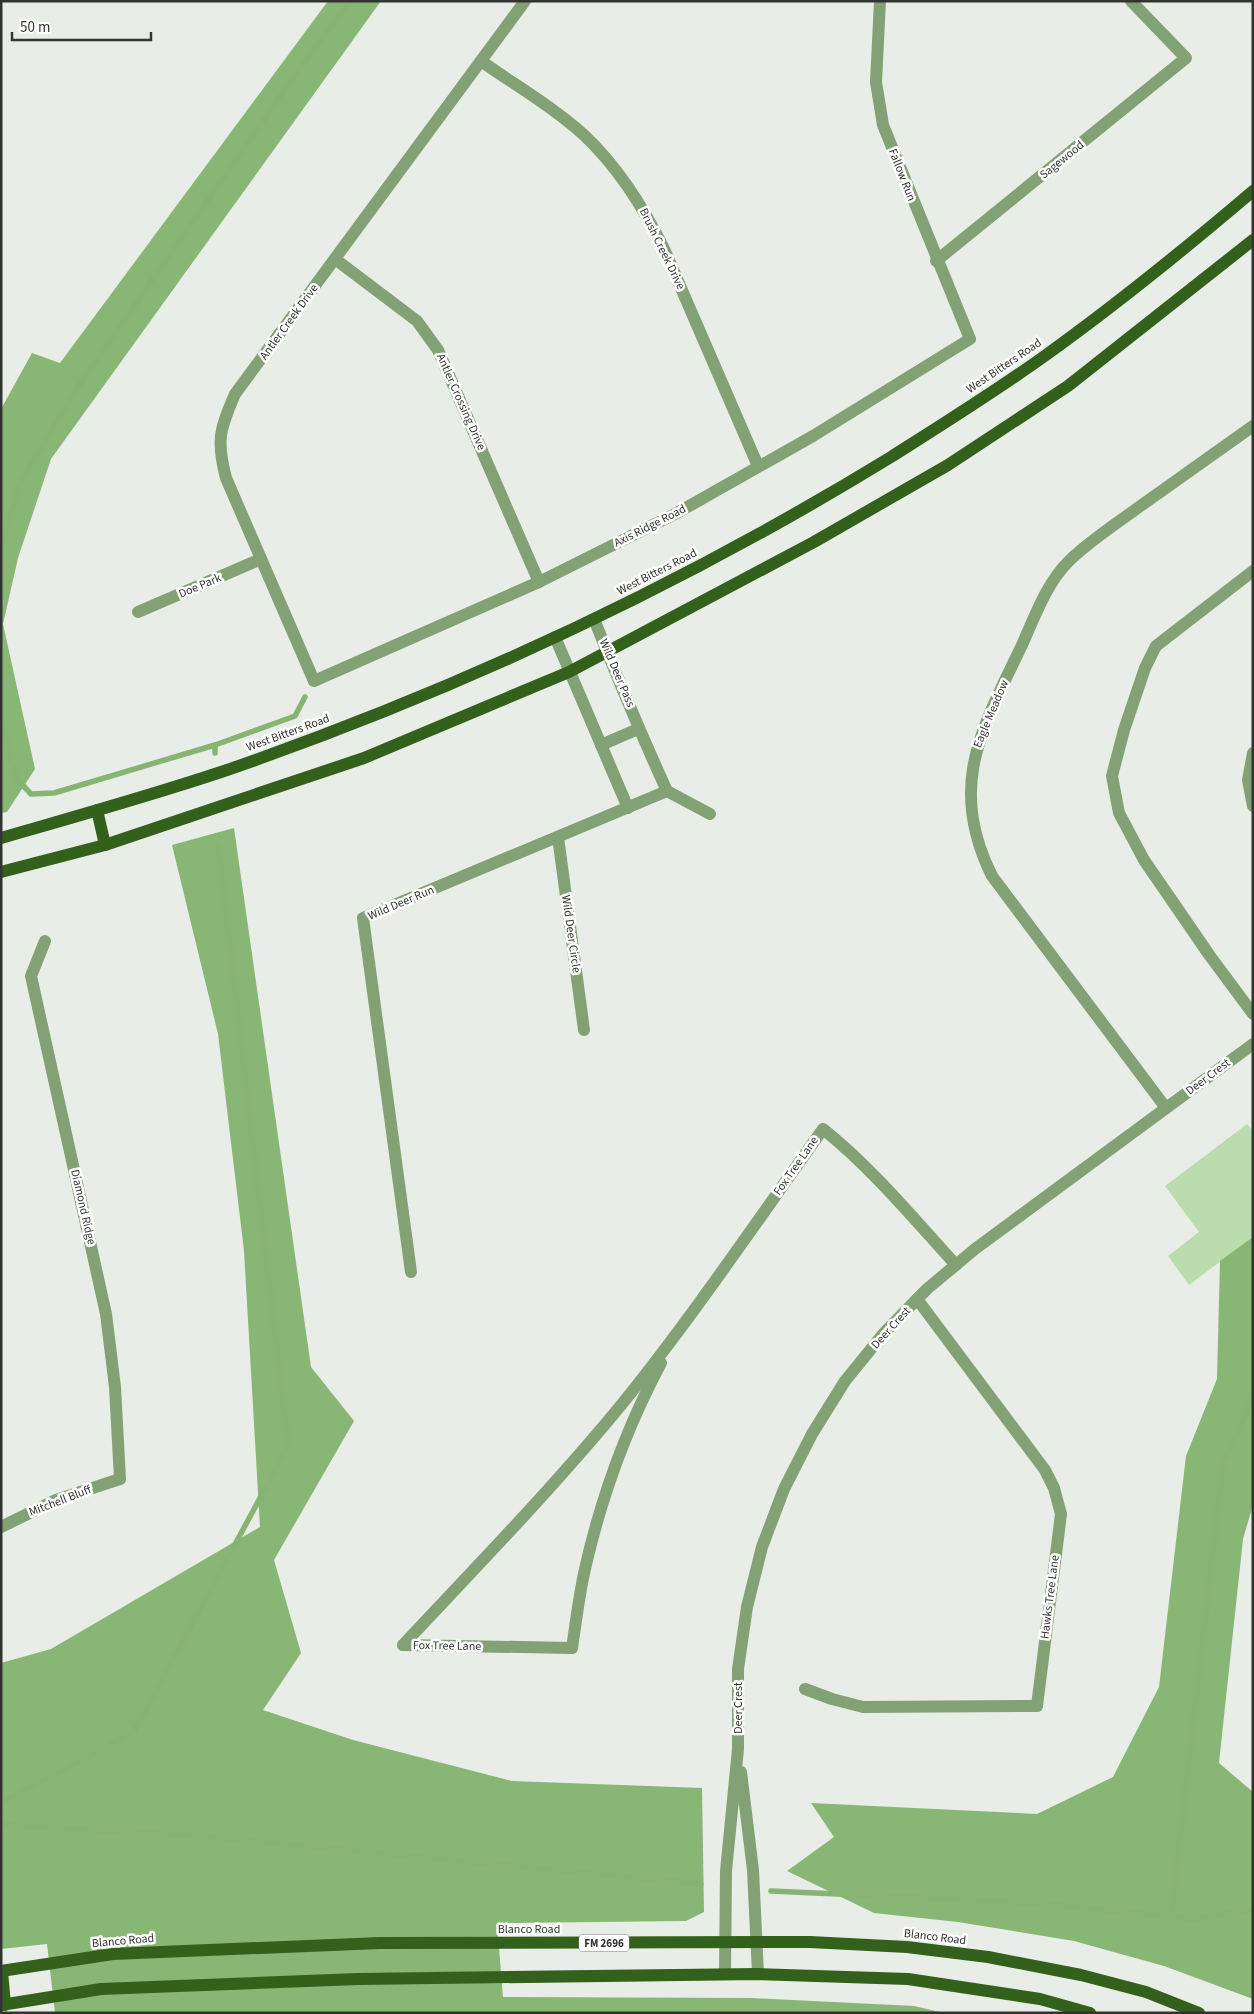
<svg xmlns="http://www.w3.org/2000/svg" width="1254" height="2014" font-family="'Source Sans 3',sans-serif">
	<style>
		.green { fill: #bbdcad }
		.forest { fill: #88b674 }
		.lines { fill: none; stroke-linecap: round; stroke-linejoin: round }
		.stream { stroke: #87b473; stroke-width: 5.5 }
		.minor { stroke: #82a275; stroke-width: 12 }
		.major { stroke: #33601b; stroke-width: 12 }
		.labels { text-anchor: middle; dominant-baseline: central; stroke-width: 5; stroke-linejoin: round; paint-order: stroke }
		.shield { fill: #fff; stroke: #70716f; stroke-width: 1 }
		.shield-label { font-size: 11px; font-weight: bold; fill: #323431 }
		.street-label { font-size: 12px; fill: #323431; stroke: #fff }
	</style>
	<rect width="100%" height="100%" fill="#e9ede7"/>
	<polygon class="green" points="1247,1124 1253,1131 1253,1237 1189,1285 1168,1256 1199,1232 1165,1186"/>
	<g class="forest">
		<polygon points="328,1 381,1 51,459 18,558 3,624 35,769 7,812 1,813 1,409 32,353 60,363"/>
		<polygon points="234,828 311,1367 354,1421 274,1560 301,1653 263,1710 353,1740 512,1781 702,1788 704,1912 686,1921 497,1923 503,1997 751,1998 914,2006 944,2013 55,2013 47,1944 1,1949 1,1663 51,1649 260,1527 244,1251 218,1034 172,845"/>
		<polygon points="1253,1237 1253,1505 1243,1539 1219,1763 1253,1792 1253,1999 1164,1966 1074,1941 958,1922 874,1913 787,1871 834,1837 811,1803 1037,1814 1113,1777 1159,1687 1186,1456 1217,1379 1220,1261"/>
	</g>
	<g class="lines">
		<g class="stream">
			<polyline points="1,548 20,483 76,390 290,82 350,1"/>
			<polyline points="1,720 16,778 31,794 54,793 215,745 215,753"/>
			<polyline points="215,745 295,716 305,697"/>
			<polyline points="1,1803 134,1732 288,1446 218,844"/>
			<polyline points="1,1825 201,1836 701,1884"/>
			<polyline points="771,1891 1034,1903 1194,1919 1253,1909"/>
			<polyline points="1171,1916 1223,1463 1253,1398"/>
		</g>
		<g class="minor">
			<path d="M525 1 235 394C220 429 216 440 226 478L314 681 539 582 675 514 813 436 970 339 883 125 876 82 880 1"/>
			<path d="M481 61C515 85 553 107 584 135 619 168 644 208 665 251L758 466"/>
			<polyline points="335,259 417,321 438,350 539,582"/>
			<polyline points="936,261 1186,58 1131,1"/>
			<polyline points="1253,571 1156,646 1145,668 1124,730 1112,776 1119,813 1144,860 1210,956 1253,1014"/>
			<polyline points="138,612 261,559"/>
			<path d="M594 619C617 677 641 734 667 791"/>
			<polyline points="555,637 628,808"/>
			<polyline points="601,745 638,729"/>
			<polyline points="1253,753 1248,780 1253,806"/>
			<polyline points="558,837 584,1030"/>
			<path d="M1166 1108 992 876C947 785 982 729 1022 645 1035 616 1047 582 1070 560 1091 540 1116 524 1139 507 1177 480 1215 453 1253 426"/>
			<polyline points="411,1272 363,918 667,791 710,814"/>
			<polyline points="1,1527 56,1500 120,1479 115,1387 106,1314 31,976 45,941"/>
			<path d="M403 1645C477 1566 553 1488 622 1404 693 1316 757 1221 823 1129 873 1169 913 1218 956 1265"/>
			<path d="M403 1645 572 1648C576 1622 579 1595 585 1569 601 1498 627 1427 661 1363"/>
			<polyline points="805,1689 832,1699 863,1707 1037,1706 1061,1514 1054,1488 1045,1470 917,1299"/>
			<polyline points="741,1772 753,1870 758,1974"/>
			<polyline points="725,1974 726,1871 738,1749 738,1669 747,1607 762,1547 784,1489 812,1434 845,1381 884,1333 927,1289 975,1249 1253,1044"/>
		</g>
		<g class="major">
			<polyline points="97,810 105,845"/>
			<path d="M1 838C77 816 153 795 227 770 458 690 682 585 891 457 943 424 996 391 1046 355 1117 304 1186 248 1253 191"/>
			<polyline points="1,872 105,845 364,758 569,672 814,542 948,465 1068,386 1253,240"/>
			<polyline points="1,1971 113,1954 380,1943 810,1942 907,1947 988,1957 1081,1975 1146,1992 1199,2013"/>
			<polyline points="2,1971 5,2005"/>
			<polyline points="1,2005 101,1989 358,1979 758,1974 908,1979 1040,1999 1090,2013"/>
		</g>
	</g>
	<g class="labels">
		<rect class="shield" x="579" y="1934.5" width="50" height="17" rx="4"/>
		<g class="shield-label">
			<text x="604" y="1943">FM 2696</text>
		</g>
		<g class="street-label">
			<text transform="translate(1062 160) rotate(-39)">Sagewood</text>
			<text transform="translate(902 175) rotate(69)">Fallow Run</text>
			<text transform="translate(662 249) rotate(64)">Brush Creek Drive</text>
			<text transform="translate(289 322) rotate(-54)">Antler Creek Drive</text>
			<text transform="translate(1004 366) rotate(-34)">West Bitters Road</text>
			<text transform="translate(461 402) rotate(66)">Antler Crossing Drive</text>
			<text transform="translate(650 526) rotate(-27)">Axis Ridge Road</text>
			<text transform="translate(657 572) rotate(-27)">West Bitters Road</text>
			<text transform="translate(200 586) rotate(-23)">Doe Park</text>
			<text transform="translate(617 673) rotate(67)">Wild Deer Pass</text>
			<text transform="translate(991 714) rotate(-67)">Eagle Meadow</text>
			<text transform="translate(288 733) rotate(-20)">West Bitters Road</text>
			<text transform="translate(401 903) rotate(-23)">Wild Deer Run</text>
			<text transform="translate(571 934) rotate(82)">Wild Deer Circle</text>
			<text transform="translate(1208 1077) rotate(-37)">Deer Crest</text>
			<text transform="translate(796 1166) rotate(-55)">Fox Tree Lane</text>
			<text transform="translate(83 1207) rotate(77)">Diamond Ridge</text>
			<text transform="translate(891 1328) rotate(-48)">Deer Crest</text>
			<text transform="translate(60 1501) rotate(-21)">Mitchell Bluff</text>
			<text transform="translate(1050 1597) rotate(-83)">Hawks Tree Lane</text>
			<text transform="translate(447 1646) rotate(1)">Fox Tree Lane</text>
			<text transform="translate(738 1708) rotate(-90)">Deer Crest</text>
			<text x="529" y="1929">Blanco Road</text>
			<text transform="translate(935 1937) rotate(7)">Blanco Road</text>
			<text transform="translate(123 1941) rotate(-5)">Blanco Road</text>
		</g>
	</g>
	<rect width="1254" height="2014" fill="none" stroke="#323431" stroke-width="5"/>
	<path d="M12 32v8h139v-8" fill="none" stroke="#323431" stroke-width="2.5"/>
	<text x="20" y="32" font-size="15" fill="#323431" stroke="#ffffff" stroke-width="4" paint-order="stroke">50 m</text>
</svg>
